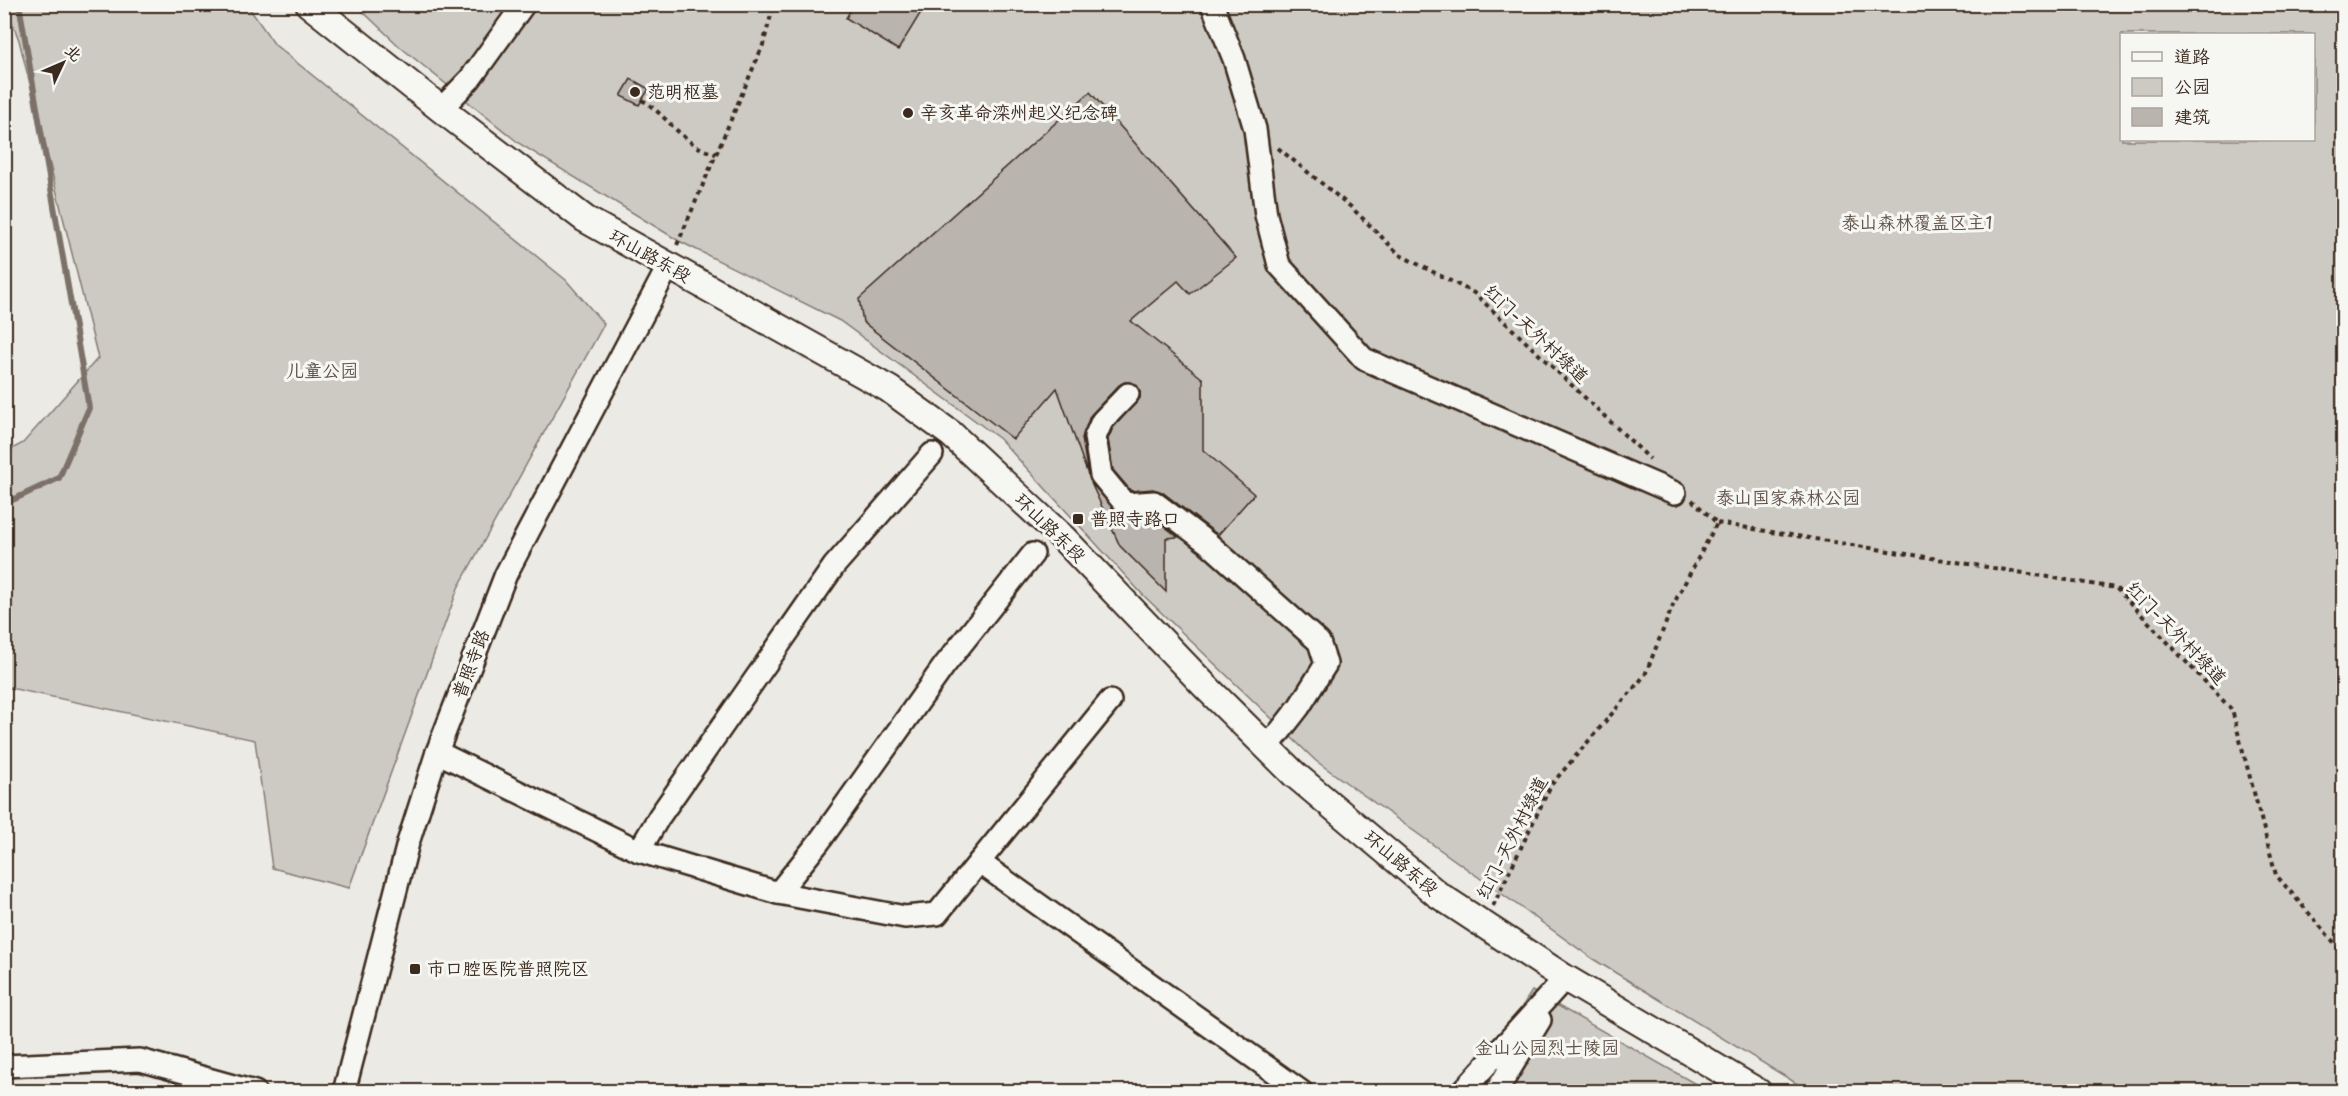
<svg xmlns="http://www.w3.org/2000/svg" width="2348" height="1096" font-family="'Shantell Sans','LXGW WenKai TC',sans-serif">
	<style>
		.green { fill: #cdcac4; stroke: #847a71; stroke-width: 1.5; fill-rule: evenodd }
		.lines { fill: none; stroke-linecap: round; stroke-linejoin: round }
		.stream { stroke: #7c7167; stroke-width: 6 }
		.building { fill: #bab4ae; stroke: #3b2a1e; stroke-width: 1.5 }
		.minor-casing { stroke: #3b2a1e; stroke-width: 26 }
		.major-casing { stroke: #3b2a1e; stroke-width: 30 }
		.path { stroke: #3b2a1e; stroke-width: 4; stroke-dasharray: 4.5 4.5; stroke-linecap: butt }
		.minor { stroke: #f6f6f2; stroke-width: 21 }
		.major { stroke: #f6f6f2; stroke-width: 26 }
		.poi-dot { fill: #3b2a1e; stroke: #f6f6f2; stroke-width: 2 }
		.labels { text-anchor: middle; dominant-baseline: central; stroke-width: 6; stroke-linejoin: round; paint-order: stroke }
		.poi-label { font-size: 18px; fill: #3b2a1e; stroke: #f6f6f2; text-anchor: start }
		.park-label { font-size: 18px; fill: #605248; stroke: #f6f6f2 }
		.street-label { font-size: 18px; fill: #3b2a1e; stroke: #f6f6f2 }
	</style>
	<rect width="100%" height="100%" fill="#ebeae5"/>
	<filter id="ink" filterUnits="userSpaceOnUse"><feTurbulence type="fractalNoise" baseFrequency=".0167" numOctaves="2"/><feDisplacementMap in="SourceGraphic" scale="12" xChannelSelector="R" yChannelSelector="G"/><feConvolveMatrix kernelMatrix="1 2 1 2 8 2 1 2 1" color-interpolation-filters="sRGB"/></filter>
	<g filter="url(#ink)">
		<g class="green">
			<polygon points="5,4 247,5 275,45 566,280 604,324 458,588 349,888 272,868 255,740 5,687 5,453 23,443 98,358 19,40"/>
			<path d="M356 5H2343V1091H1809L1593 959 1316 761 1143 595 1000 439 840 321 679 241 520 144 399 46ZM2122 34H2314V140H2122Z"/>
			<polygon points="1532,991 1708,1091 1467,1092"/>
		</g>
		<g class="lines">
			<polyline class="stream" points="4,504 59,478 89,408 19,4"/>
		</g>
		<g class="building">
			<polygon points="854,4 926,4 898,50 846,18"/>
			<polygon points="631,79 649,89 639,105 621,96"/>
			<polygon points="1090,92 1236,258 1190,294 1178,281 1131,321 1203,379 1203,450 1254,494 1218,535 1162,492 1153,489 1131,491 1113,470 1108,439 1113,428 1140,398 1140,391 1136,384 1125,382 1119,385 1090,416 1082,438 1088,475 1057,388 1013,439 863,322 859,299"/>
			<polygon points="1091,483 1120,515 1150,515 1178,537 1166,538 1166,592 1120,546"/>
		</g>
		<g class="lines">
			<defs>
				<g id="minor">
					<polyline points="1212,4 1234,59 1255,129 1266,215 1279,265 1364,359 1675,493"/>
					<polyline points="441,109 470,79 524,4"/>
					<polyline points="1128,394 1102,421 1095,437 1101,475 1125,504 1154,502 1209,544 1319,642 1326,664 1299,707 1267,748"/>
					<polyline points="437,752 639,851 778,893 905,917 937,914 1110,701"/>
					<polyline points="639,851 659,817 834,566 932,454"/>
					<polyline points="979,862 1302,1092"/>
					<polyline points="778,893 819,842 944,666 1033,554"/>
					<polyline points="4,1066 140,1060 255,1092"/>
					<polyline points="344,1092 408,843 437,752 506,574 669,265"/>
					<polyline points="1462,1092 1565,978"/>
					<polyline points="1496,1092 1540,1020"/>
				</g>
				<polyline id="major" points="309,4 441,109 585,219 889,389 951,434 1063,538 1206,687 1294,774 1437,894 1565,978 1758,1092"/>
			</defs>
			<use href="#minor" class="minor-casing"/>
			<use href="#major" class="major-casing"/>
			<g class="path">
				<path d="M642 100C669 116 681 145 716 154"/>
				<polyline points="1278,148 1351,207 1400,255 1474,293 1650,459"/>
				<polyline points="677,245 763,45 774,4"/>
				<polyline points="1717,523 2116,588 2232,710 2276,875 2344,954"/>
				<polyline points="1493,906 1551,785 1645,675 1673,605 1717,523 1692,500"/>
			</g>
			<use href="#minor" class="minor"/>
			<use href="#major" class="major"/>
		</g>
	</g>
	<g class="poi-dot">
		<circle cx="635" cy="92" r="6"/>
		<circle cx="908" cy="113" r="6"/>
		<rect x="1072" y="513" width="12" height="12" rx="3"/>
		<rect x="409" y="963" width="12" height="12" rx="3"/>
	</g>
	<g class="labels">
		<g class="poi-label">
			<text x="647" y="92">范明枢墓</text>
			<text x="920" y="113">辛亥革命滦州起义纪念碑</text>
			<text x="1090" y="519">普照寺路口</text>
			<text x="427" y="969">市口腔医院普照院区</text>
		</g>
		<g class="park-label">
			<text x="1917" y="223">泰山森林覆盖区主1</text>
			<text x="322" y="371">儿童公园</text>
			<text x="1788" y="498">泰山国家森林公园</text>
			<text x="1547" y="1048">金山公园烈士陵园</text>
		</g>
		<g class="street-label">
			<text transform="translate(650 256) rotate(29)">环山路东段</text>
			<text transform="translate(1536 334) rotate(43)">红门-天外村绿道</text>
			<text transform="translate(1050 528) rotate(44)">环山路东段</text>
			<text transform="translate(2176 633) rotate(46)">红门-天外村绿道</text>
			<text transform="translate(471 664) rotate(-69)">普照寺路</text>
			<text transform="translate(1512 838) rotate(-63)">红门-天外村绿道</text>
			<text transform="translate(1401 863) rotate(40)">环山路东段</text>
		</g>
	</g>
	<rect width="2348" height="1096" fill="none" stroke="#f6f6f2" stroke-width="24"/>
	<rect x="12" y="12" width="2324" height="1072" fill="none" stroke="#3b2a1e" stroke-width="2" filter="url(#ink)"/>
	<rect x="2120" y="33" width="195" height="108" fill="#f6f6f2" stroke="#aba49d" stroke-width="1.5"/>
	<rect x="2132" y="52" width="30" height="9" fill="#f6f6f2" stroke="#aba49d" stroke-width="1.5"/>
	<text x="2174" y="63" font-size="18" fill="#3b2a1e">道路</text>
	<rect x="2132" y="78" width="30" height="18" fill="#cdcac4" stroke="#aba49d" stroke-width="1.5"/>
	<text x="2174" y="93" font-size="18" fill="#3b2a1e">公园</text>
	<rect x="2132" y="108" width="30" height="18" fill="#bab4ae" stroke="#aba49d" stroke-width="1.5"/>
	<text x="2174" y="123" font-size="18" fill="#3b2a1e">建筑</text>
	<g transform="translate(63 63) rotate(46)" stroke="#f6f6f2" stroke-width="4.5" paint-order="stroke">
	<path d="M0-4.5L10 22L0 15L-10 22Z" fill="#3b2a1e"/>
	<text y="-9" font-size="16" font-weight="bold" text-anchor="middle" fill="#3b2a1e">北</text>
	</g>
</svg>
